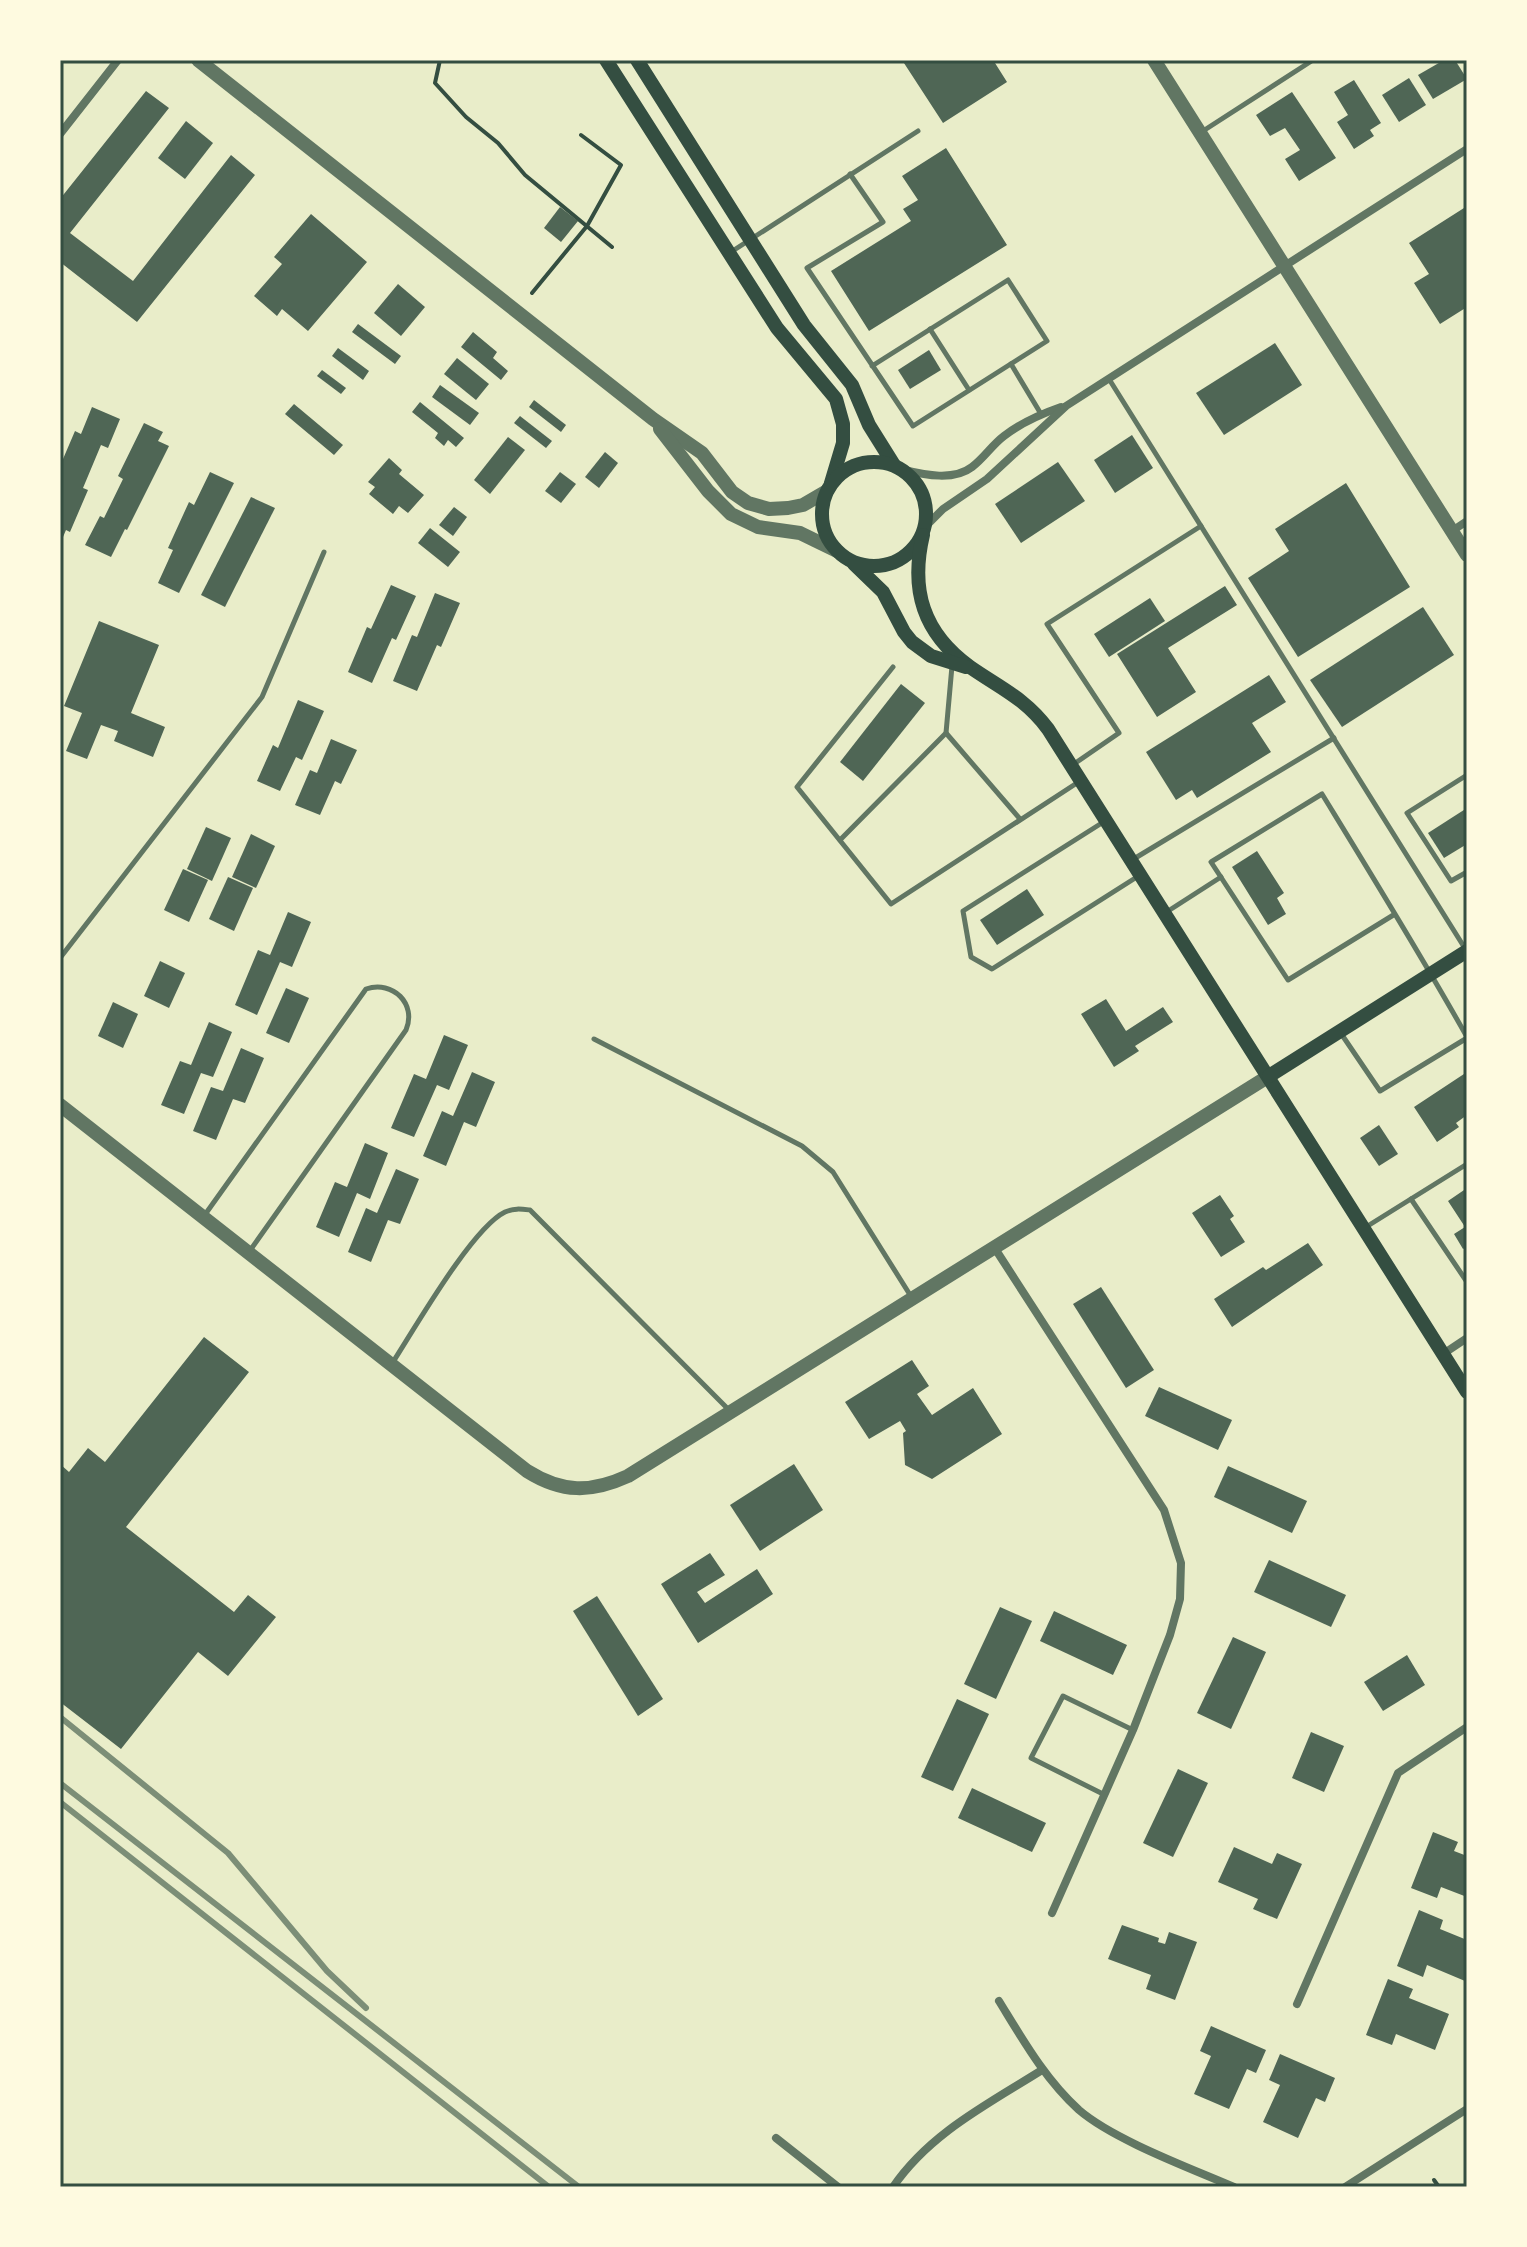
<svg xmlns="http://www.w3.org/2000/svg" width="1527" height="2247" font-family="Commissioner,sans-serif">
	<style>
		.building { fill: #4f6655 }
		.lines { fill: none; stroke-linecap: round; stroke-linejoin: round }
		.path { stroke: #344e41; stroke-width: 4 }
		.service { stroke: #617663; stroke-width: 5 }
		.minor { stroke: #617663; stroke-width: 8 }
		.tertiary { stroke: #617663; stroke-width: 14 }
		.secondary { stroke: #344e41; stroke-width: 14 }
		.rail { stroke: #7c8e77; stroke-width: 6 }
		.neatline { fill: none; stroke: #344e41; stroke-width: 3 }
	</style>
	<rect width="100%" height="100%" fill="#e9edc9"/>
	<g class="building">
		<polygon points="902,60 1000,60 995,63 1007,82 943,123"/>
		<polygon points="1444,60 1455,60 1467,79 1433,99 1418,75"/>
		<polygon points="1409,78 1426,105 1399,122 1382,95"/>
		<polygon points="1354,80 1381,123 1370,130 1374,136 1354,149 1337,122 1348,115 1334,92"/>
		<polygon points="146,91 169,108 70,233 133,281 231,155 255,175 137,322 60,262 60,199"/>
		<polygon points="1292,92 1336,158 1299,181 1285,159 1300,150 1285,128 1270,136 1256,115"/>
		<polygon points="186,121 213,143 185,179 158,158"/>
		<polygon points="946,148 1007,245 869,331 831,271 911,221 903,209 918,200 902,176"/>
		<polygon points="560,207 578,221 561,242 544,228"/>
		<polygon points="1464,208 1467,213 1467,307 1440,324 1414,283 1429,274 1409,243"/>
		<polygon points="311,214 367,262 308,331 282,309 277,316 254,296 282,264 274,257"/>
		<polygon points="398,284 425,307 401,336 374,313"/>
		<polygon points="358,324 401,356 395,364 352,332"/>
		<polygon points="473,332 497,352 493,358 508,371 501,380 461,347"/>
		<polygon points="1275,343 1302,385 1224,435 1196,393"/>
		<polygon points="338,348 369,371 363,380 332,356"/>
		<polygon points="929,350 941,370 910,389 898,370"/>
		<polygon points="457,358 489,384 476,400 444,374"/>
		<polygon points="322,370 346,388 341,394 317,376"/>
		<polygon points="440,385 479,413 470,425 432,397"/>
		<polygon points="534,400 566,425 561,432 529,407"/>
		<polygon points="420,402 464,438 456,447 448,440 444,446 435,438 438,433 412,412"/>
		<polygon points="294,404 343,445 334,455 285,414"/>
		<polygon points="92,407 120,419 108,448 101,445 83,488 88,490 70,532 66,530 60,544 60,466 75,431 81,434"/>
		<polygon points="520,416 552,441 546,448 514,423"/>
		<polygon points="144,423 163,432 158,441 169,446 127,530 125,529 111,557 85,545 100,516 104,518 123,479 118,476"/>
		<polygon points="1132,435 1153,468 1115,493 1094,460"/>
		<polygon points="508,437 525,450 490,494 474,480"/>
		<polygon points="605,452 618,463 599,488 585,477"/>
		<polygon points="389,458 402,470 399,474 424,495 408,513 399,506 393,514 369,494 375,487 368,482"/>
		<polygon points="1058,462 1085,501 1021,543 995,504"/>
		<polygon points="210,472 234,483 179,593 158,583 173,550 168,548 189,502 194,505"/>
		<polygon points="560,472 576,484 561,503 545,491"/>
		<polygon points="1346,483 1410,587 1298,657 1248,578 1289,551 1275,529"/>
		<polygon points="251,497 275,508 225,607 201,595"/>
		<polygon points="454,507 467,517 453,536 439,525"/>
		<polygon points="430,528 460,552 448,567 418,543"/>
		<polygon points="391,585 416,596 396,640 392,638 372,683 348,672 367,627 371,629"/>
		<polygon points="1225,586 1237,605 1168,648 1196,692 1157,717 1117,654"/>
		<polygon points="435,593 460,603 441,647 437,645 417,691 393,681 412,635 417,637"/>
		<polygon points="1150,598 1165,621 1109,657 1094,634"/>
		<polygon points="1423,607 1454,655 1342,727 1310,680"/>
		<polygon points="99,621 159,645 131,713 165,727 153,757 114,741 118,731 101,725 87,759 66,751 82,713 64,706"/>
		<polygon points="1269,675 1286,702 1252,723 1271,752 1197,798 1192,790 1176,800 1146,752"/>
		<polygon points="901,684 925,703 863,781 840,762"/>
		<polygon points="298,700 324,711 302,760 296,757 280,791 257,781 273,745 278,748"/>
		<polygon points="331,739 357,750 341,784 335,781 320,815 295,805 310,770 317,773"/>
		<polygon points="1467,808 1467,844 1444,858 1428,833"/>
		<polygon points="206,827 231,838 212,881 187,869"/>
		<polygon points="251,834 275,846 256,888 232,877"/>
		<polygon points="1257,851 1284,893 1277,898 1286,914 1268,925 1232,867"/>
		<polygon points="183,869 208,880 189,922 164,910"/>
		<polygon points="228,877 253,888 234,931 209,919"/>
		<polygon points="1027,889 1044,915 997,945 980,920"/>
		<polygon points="288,912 311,922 292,967 280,962 257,1015 235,1005 258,950 270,955"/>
		<polygon points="160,961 185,973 169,1008 144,996"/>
		<polygon points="286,988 309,998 289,1043 266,1033"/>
		<polygon points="1106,999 1126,1031 1163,1007 1173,1022 1135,1046 1139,1051 1114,1067 1081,1014"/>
		<polygon points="113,1002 138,1014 123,1048 98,1036"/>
		<polygon points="209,1022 232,1032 213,1077 201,1073 184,1114 161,1105 180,1061 191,1065"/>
		<polygon points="444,1035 468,1045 449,1090 437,1085 414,1137 391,1128 414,1074 426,1079"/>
		<polygon points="241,1048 264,1058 245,1103 233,1099 216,1140 193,1131 211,1087 223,1091"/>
		<polygon points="472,1072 495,1082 476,1127 464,1122 446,1166 423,1156 442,1111 453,1116"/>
		<polygon points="1467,1072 1467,1115 1456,1123 1459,1127 1437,1142 1414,1107"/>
		<polygon points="1379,1125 1398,1154 1379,1166 1360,1138"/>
		<polygon points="365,1143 388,1153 370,1199 357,1193 339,1237 316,1227 335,1182 347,1187"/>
		<polygon points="396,1169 419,1179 400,1224 388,1220 371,1262 348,1252 366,1208 377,1213"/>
		<polygon points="1467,1188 1467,1247 1463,1249 1454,1234 1465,1227 1448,1201"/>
		<polygon points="1220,1195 1234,1216 1230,1219 1245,1242 1221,1257 1192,1213"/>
		<polygon points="1308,1243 1323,1265 1232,1327 1214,1299 1263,1267 1266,1270"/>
		<polygon points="1101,1287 1154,1370 1126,1388 1073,1304"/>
		<polygon points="204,1337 249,1372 126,1527 234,1612 248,1595 276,1617 228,1676 198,1652 121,1749 60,1702 60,1464 69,1472 88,1448 105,1462"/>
		<polygon points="912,1360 929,1386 917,1394 932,1415 973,1388 1002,1434 932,1479 905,1465 903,1433 906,1431 900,1421 869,1439 845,1402"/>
		<polygon points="1159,1387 1232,1420 1218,1450 1145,1416"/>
		<polygon points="794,1464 823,1510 760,1551 730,1505"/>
		<polygon points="1228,1466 1307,1501 1292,1533 1214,1497"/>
		<polygon points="710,1553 725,1575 697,1592 705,1603 757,1569 773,1594 698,1643 661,1584"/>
		<polygon points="1269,1560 1346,1595 1331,1627 1254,1592"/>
		<polygon points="597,1596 663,1699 638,1716 573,1611"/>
		<polygon points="1000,1607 1032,1621 996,1699 964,1684"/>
		<polygon points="1054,1611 1127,1645 1113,1675 1040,1641"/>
		<polygon points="1233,1637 1266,1652 1231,1729 1197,1713"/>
		<polygon points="1407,1655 1425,1685 1383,1711 1364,1682"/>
		<polygon points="957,1699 989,1714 953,1791 921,1777"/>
		<polygon points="1311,1732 1344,1746 1324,1792 1292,1778"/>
		<polygon points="1178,1769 1208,1783 1173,1857 1143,1843"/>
		<polygon points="972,1788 1046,1823 1032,1852 958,1818"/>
		<polygon points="1433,1832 1458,1842 1454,1851 1467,1856 1467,1897 1441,1887 1437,1898 1411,1888"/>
		<polygon points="1234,1847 1272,1864 1277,1853 1302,1864 1277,1919 1253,1909 1258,1899 1218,1882"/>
		<polygon points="1419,1910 1443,1920 1440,1929 1467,1940 1465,1981 1427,1965 1423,1977 1397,1966"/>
		<polygon points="1122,1925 1159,1938 1158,1942 1165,1944 1169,1932 1197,1942 1175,2000 1146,1989 1151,1975 1108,1959"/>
		<polygon points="1388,1979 1413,1989 1409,1998 1449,2014 1435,2050 1396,2034 1392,2045 1366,2035"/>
		<polygon points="1211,2026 1266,2050 1256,2073 1247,2069 1229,2109 1194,2094 1211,2056 1200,2051"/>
		<polygon points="1280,2054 1335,2078 1325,2102 1316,2098 1298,2138 1263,2122 1280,2085 1269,2080"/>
	</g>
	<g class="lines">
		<g class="path">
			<polyline points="440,60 435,83 466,117 498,143 525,175 612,247"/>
			<polyline points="532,293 587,226 621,165 581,135"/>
			<polyline points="1434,2180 1439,2187"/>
		</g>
		<g class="service">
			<polyline points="1203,131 1313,60"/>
			<polyline points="850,174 883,222 807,268 913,426 1047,341 1008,280 872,366"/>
			<polyline points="731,252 918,131"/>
			<polyline points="930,329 969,390"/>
			<polyline points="1011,364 1041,414"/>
			<polyline points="1109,379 1466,950"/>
			<polyline points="893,667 797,787 891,904 1080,781"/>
			<polyline points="946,733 952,666"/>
			<polyline points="1071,766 1119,733 1047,624 1201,526"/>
			<polyline points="1467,775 1407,813 1451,881 1467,872"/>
			<polyline points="1105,821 963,911 971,957 992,969 1140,875"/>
			<polyline points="840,840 946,733 1020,819"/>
			<polyline points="1132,860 1334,738"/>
			<polyline points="1165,913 1221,877"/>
			<path d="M1395 914 1288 980 1211 862 1322 794C1371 874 1421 955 1467 1037"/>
			<polyline points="60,958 262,697 324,552"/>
			<polyline points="1340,1032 1380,1091 1467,1038"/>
			<polyline points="594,1039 802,1146 833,1172 912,1298"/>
			<polyline points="1411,1199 1467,1282"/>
			<path d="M204 1216 366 989C393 980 417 1004 406 1030L249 1252"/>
			<polyline points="1366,1227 1467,1164"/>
			<path d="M393 1362C415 1328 472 1228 505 1212 514 1208 521 1209 530 1210L730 1411"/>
			<polyline points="1103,1794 1031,1758 1063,1696 1133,1730"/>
		</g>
		<g class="minor">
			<polyline points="60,134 118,60"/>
			<path d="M904 470C925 475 954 481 972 467 984 458 992 445 1004 436 1022 422 1041 414 1061 407"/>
			<polyline points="925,527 943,509 987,479 1066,406 1467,149"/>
			<polyline points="1452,531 1467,521"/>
			<polyline points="994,1247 1164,1510 1181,1563 1180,1599 1170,1635 1133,1730 1052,1913"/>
			<polyline points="1443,1354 1467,1338"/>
			<path d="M999 2001C1023 2040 1045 2079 1079 2110 1114 2140 1190 2168 1234 2187"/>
			<polyline points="1297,2004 1398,1773 1467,1727"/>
			<polyline points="776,2138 838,2187"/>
			<path d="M893 2187C930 2133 988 2104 1042 2070"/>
			<polyline points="1345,2187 1467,2109"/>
		</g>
		<g class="tertiary">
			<polyline points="198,60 653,419 702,453 732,492 748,503 769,509 788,508 803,505 827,491"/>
			<polyline points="1154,60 1467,555"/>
			<polyline points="660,429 708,491 731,514 758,527 800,533 837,551"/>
			<path d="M60 1105 527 1471C562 1493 591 1493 628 1476L1269 1076"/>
		</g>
		<g class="secondary">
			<polyline points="606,60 777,328 836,399 843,424 843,443 831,483"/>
			<polyline points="637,60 804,325 852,385 869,425 894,465"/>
			<circle cx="874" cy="514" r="52"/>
			<path d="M923 535C910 590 923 633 970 667 1000 688 1025 698 1048 729L1467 1392"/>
			<polyline points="854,564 883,592 904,632 912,642 931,656 966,667"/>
			<polyline points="1269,1076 1467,951"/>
		</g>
		<g class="rail">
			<polyline points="60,1717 228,1853 327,1971 366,2008"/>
			<polyline points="60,1783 579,2187"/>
			<polyline points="60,1802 549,2187"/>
		</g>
	</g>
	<rect width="1527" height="2247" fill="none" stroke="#fefae0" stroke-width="124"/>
	<rect x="62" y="62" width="1403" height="2123" class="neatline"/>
</svg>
